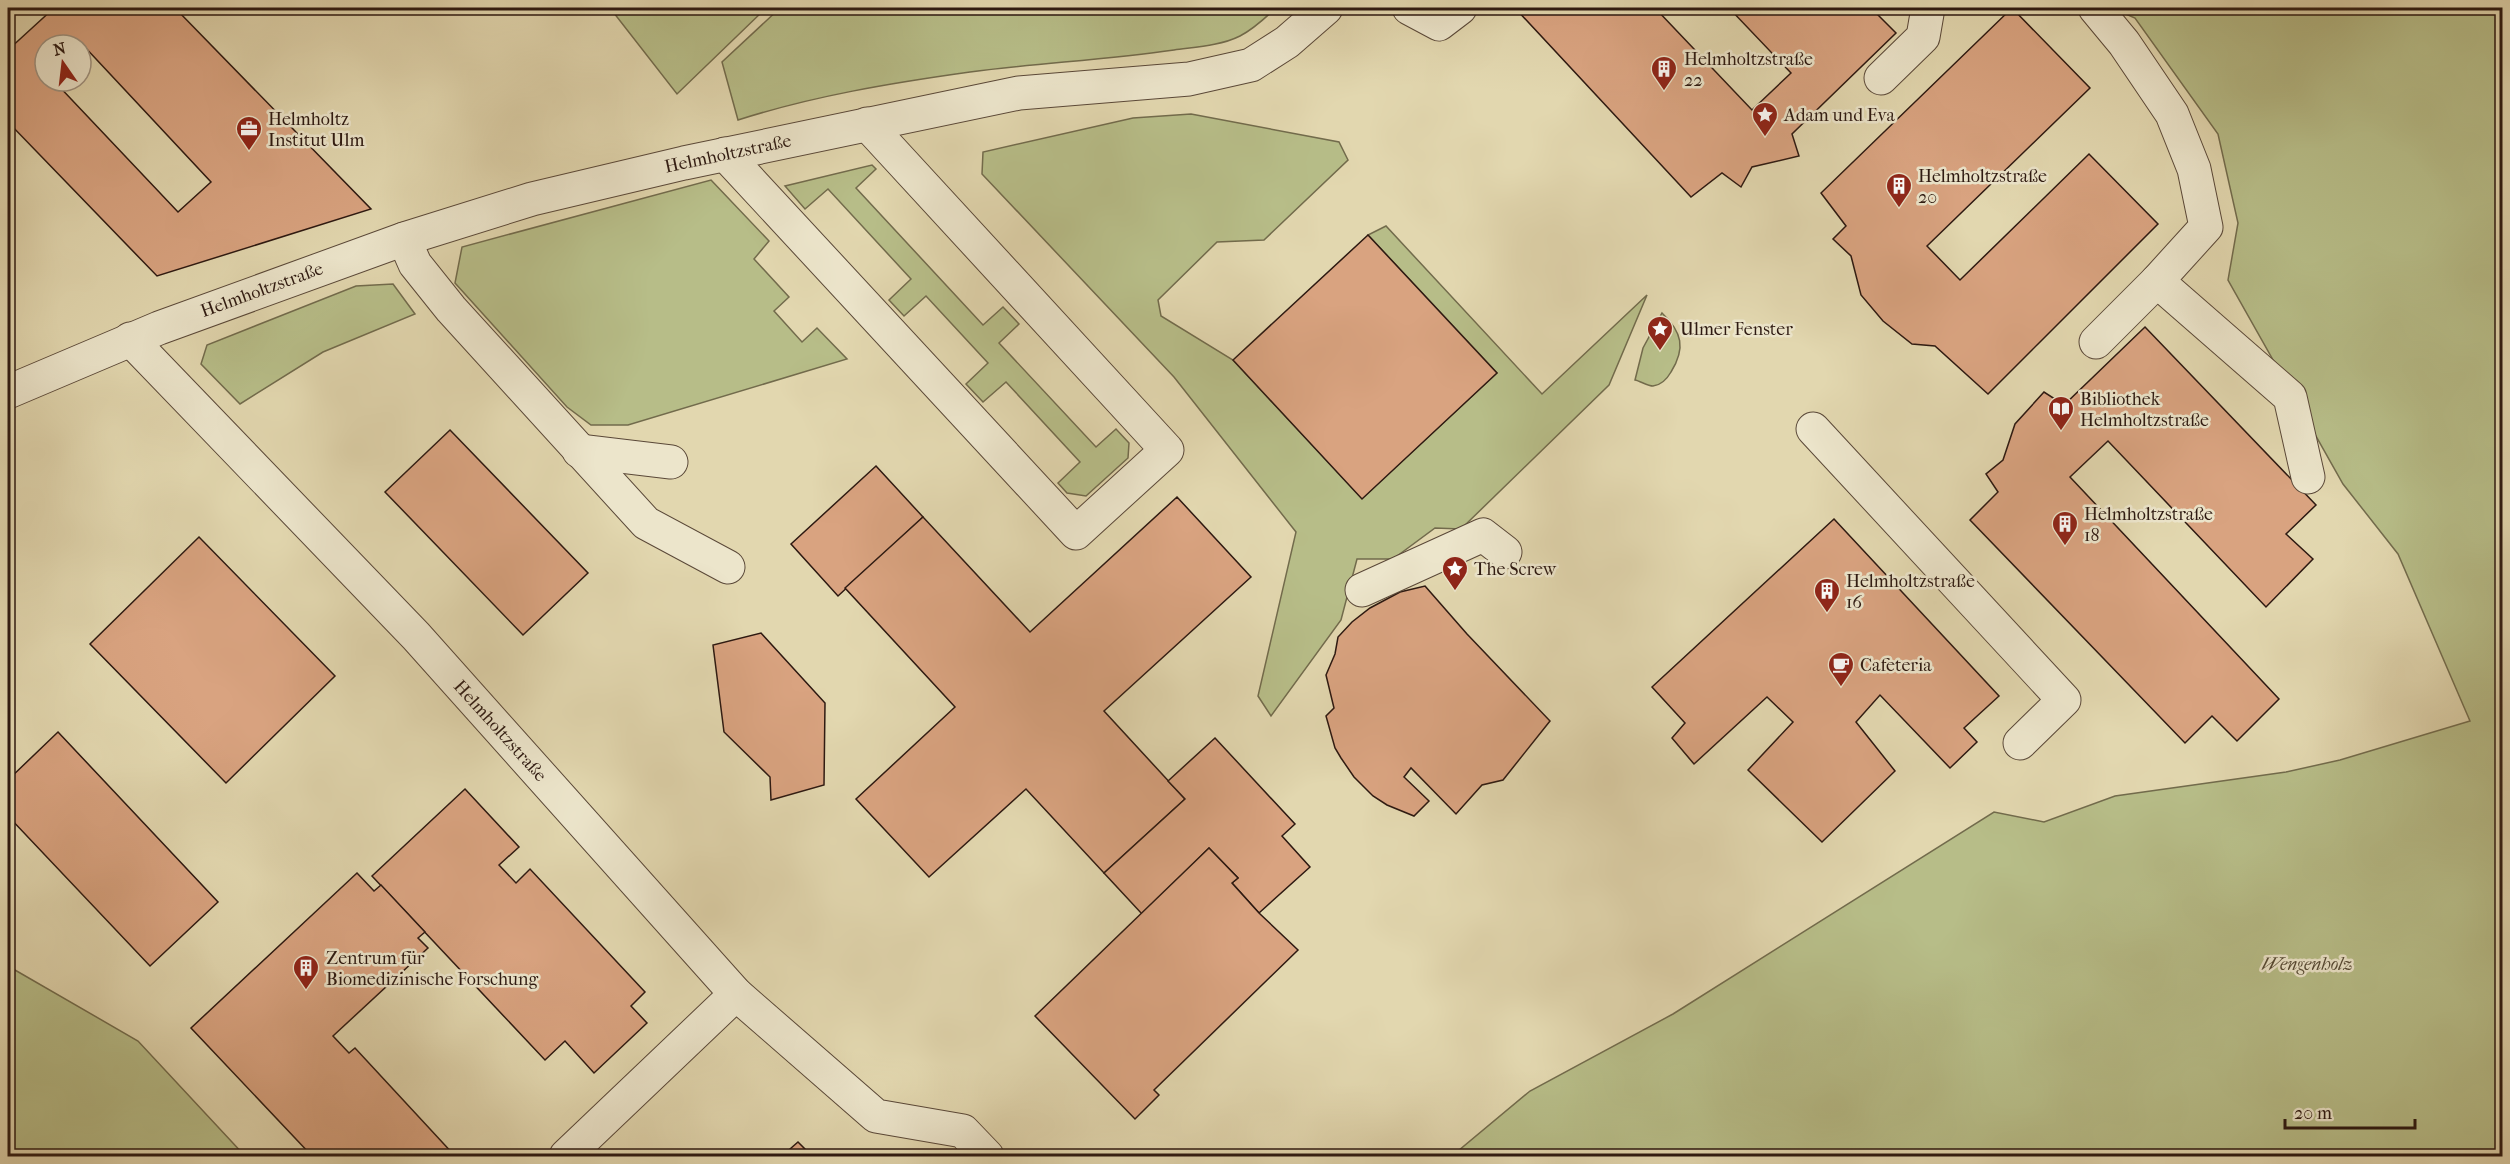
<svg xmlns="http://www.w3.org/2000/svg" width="2510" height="1164" font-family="'IM FELL French Canon',serif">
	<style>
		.green { fill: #b7bd88; stroke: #726b4c; stroke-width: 1.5 }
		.building { fill: #d9a380; stroke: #2d1911; stroke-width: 1.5; fill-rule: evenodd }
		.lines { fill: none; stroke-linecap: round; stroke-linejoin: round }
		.minor-casing { stroke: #5a4838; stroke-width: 35 }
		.minor { stroke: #ece5cb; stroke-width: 33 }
		.labels { text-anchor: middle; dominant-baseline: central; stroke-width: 5; stroke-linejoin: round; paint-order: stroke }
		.poi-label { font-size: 18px; fill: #2d1911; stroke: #ece5cb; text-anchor: start }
		.street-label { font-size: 18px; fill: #2d1911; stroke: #ece5cb }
		.park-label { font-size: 18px; font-style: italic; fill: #564a35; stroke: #ece5cb }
	</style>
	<rect width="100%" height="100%" fill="#e2d7af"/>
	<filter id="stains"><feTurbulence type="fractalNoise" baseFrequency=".00333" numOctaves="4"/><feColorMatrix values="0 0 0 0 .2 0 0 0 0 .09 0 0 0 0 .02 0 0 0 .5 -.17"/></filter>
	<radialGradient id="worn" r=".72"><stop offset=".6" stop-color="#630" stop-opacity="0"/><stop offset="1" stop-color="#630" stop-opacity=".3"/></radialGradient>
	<g class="green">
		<polygon points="610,8 766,8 677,94"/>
		<path d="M780 8H1276C1265 18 1254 29 1240 36 1220 46 1195 47 1174 50 1106 60 1038 63 970 72 891 83 813 96 738 120L722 62Z"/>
		<polygon points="2112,8 2502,8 2502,1156 1452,1156 1530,1091 1673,1014 1994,812 2044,822 2115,796 2286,772 2340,760 2470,721 2398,554 2343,484 2228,280 2238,223 2218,134 2135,18"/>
		<polygon points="1191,114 1339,142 1348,160 1264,240 1217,242 1158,300 1161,316 1233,360 1362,498 1497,373 1368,235 1386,226 1542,394 1647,295 1609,385 1461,529 1435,528 1393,559 1357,559 1341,620 1271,716 1258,696 1296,532 1174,377 982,174 983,152 1133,118"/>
		<polygon points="872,165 876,169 856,188 983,325 1003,307 1019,324 999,343 1096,447 1116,429 1129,443 1128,458 1086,496 1067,493 1058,483 1080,462 1006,382 983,402 966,384 988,363 926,296 904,316 889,300 911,279 828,189 805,209 785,186"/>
		<polygon points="711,180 769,241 754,259 789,297 774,311 802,342 817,328 847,359 628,425 591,425 567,407 455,283 462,247"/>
		<polygon points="393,284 415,314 323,352 240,404 201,364 207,345 356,286"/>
		<path d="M1662 313C1682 332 1686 348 1671 372 1667 379 1662 385 1653 386 1648 386 1640 381 1635 380L1643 348Z"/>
		<polygon points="8,966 138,1041 245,1156 8,1156"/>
	</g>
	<g class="building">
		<path d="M54 8H175L371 209 157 276 8 122V50ZM82 44 211 182 178 212 54 81H45V45Z"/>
		<polygon points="1515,8 1655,8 1752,110 1791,73 1729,8 1871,8 1896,33 1792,134 1799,156 1752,167 1741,187 1722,173 1691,197"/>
		<polygon points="2012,8 2090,88 1927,246 1960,280 2089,154 2158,224 1988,394 1935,346 1912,344 1883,321 1861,295 1851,256 1833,239 1846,226 1821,193"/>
		<polygon points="1368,235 1497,373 1362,499 1233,360"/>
		<polygon points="2145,327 2316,505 2286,534 2313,559 2266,607 2108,441 2070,477 2279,699 2237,741 2212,716 2185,743 1970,520 1998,492 1986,474 2003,460 2015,424 2044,392 2064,405"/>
		<polygon points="450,430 588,573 523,635 385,492"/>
		<polygon points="876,466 923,517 838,596 791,544"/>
		<polygon points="1177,497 1251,577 1104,711 1185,799 1104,873 1026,789 929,877 856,799 955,707 845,588 923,517 1030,632"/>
		<polygon points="1834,519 1999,696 1964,728 1977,742 1950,768 1880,695 1856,722 1895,771 1822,842 1748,770 1793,722 1767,697 1694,764 1672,738 1685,723 1652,687"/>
		<polygon points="199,537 335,676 226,783 90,644"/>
		<polygon points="1425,586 1467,634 1550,721 1503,780 1482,785 1456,814 1411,768 1404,777 1429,801 1414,816 1387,805 1373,796 1354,777 1341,758 1335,748 1326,716 1334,708 1326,675 1335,654 1338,637 1352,622 1370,608 1400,592"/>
		<polygon points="761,633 825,703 824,785 771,800 770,777 724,732 713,645"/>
		<polygon points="58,732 218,902 150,966 8,816 8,780"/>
		<polygon points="1215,738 1295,824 1282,836 1310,867 1259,913 1232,883 1238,878 1209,848 1142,914 1104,873 1185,799 1168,781"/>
		<polygon points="465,789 519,847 499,865 516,883 530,869 645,992 631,1006 647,1023 594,1073 565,1041 545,1060 372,876"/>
		<polygon points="1209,848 1238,878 1232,883 1259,913 1298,950 1154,1090 1159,1095 1135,1119 1035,1016"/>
		<polygon points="357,873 374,891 381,885 425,932 418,938 428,948 333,1036 349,1053 355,1048 455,1156 312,1156 191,1028"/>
		<polygon points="798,1142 812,1156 782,1156"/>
	</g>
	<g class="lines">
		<defs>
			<g id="minor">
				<polyline points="1409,8 1439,24 1460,8"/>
				<polyline points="2095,8 2124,43 2172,114 2194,169 2206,227 2157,281 2290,397 2308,477"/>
				<polyline points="1881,78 1923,37 1928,8"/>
				<polyline points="725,154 1076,533 1167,450 867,124"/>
				<polyline points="404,239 415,264 451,309 646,523 728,567"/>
				<polyline points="130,339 416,636 736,994 876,1116 963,1131 987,1156"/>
				<polyline points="2096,342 2157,281"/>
				<polyline points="8,392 159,328 404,239 532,199 684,163 1019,93 1189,79 1251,65 1287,42 1326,8"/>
				<polyline points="1813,429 2064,700 2020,743"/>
				<polyline points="579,451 671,462"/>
				<polyline points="1362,590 1483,535 1505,552"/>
				<polyline points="566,1156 736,994"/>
			</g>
		</defs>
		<use href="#minor" class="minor-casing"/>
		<use href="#minor" class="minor"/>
	</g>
	<defs>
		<symbol id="building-pin" viewBox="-11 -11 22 30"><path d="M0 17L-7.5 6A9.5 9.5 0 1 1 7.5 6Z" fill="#8f2418" stroke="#ece5cb"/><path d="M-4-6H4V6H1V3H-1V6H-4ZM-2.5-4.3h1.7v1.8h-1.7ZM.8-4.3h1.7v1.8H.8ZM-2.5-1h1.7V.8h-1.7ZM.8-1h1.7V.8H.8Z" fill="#fff"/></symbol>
		<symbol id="sight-pin" viewBox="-11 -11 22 30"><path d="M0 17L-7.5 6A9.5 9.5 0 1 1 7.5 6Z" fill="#8f2418" stroke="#ece5cb"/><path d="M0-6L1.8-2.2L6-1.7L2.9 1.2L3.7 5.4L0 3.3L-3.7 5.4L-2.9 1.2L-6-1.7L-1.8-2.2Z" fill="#fff"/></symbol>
		<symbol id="office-pin" viewBox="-11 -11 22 30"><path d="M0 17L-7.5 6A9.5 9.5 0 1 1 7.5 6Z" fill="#8f2418" stroke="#ece5cb"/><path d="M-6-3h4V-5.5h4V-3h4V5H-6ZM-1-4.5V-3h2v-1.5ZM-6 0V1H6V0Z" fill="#fff"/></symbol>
		<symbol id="library-pin" viewBox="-11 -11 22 30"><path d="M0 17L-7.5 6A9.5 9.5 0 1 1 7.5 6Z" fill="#8f2418" stroke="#ece5cb"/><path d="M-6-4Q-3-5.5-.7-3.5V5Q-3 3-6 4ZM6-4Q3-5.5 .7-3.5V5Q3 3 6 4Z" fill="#fff"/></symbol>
		<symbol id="cafe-pin" viewBox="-11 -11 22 30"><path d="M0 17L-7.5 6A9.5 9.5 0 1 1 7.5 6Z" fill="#8f2418" stroke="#ece5cb"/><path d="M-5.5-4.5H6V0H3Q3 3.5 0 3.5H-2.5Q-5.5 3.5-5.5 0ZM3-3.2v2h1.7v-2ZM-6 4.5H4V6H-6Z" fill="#fff"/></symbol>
	</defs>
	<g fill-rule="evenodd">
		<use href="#building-pin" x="1649" y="54" width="30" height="40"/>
		<use href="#sight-pin" x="1750" y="100" width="30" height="40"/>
		<use href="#office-pin" x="234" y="114" width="30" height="40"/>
		<use href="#building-pin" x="1884" y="171" width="30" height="40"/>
		<use href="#sight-pin" x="1645" y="314" width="30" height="40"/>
		<use href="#library-pin" x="2046" y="394" width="30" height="40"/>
		<use href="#building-pin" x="2050" y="509" width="30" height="40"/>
		<use href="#sight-pin" x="1440" y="554" width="30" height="40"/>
		<use href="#building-pin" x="1812" y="576" width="30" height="40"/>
		<use href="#cafe-pin" x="1826" y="650" width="30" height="40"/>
		<use href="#building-pin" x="291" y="953" width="30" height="40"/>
	</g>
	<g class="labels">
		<g class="poi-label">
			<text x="1684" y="59">Helmholtzstraße<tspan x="1684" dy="21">22</tspan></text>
			<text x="1784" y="115">Adam und Eva</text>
			<text x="268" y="119">Helmholtz<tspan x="268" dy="21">Institut Ulm</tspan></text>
			<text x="1918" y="176">Helmholtzstraße<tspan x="1918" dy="21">20</tspan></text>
			<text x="1680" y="329">Ulmer Fenster</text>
			<text x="2080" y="399">Bibliothek<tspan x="2080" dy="21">Helmholtzstraße</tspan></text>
			<text x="2084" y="514">Helmholtzstraße<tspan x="2084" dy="21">18</tspan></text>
			<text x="1474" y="569">The Screw</text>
			<text x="1846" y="581">Helmholtzstraße<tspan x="1846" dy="21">16</tspan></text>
			<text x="1860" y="665">Cafeteria</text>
			<text x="326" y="958">Zentrum für<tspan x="326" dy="21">Biomedizinische Forschung</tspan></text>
		</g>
		<g class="street-label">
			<text transform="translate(728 154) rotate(-12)">Helmholtzstraße</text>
			<text transform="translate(262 290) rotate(-20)">Helmholtzstraße</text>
			<text transform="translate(500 731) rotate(48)">Helmholtzstraße</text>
		</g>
		<g class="park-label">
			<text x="2307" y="964">Wengenholz</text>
		</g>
	</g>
	<rect width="2510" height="1164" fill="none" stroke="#e2d7af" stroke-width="30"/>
	<rect x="9" y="9" width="2492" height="1146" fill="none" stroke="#2d1911" stroke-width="3"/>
	<rect x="15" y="15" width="2480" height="1134" fill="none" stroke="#2d1911" stroke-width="1.5"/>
	<g transform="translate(63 63) rotate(346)"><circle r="28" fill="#ece5cb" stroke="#a09381" stroke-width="1.5"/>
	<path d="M0-4.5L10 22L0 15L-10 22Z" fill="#8f2418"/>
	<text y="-9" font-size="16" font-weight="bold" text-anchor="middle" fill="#2d1911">N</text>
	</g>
	<path d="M2285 1119v9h130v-9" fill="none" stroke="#2d1911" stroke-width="3"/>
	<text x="2294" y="1119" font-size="18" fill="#2d1911" stroke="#ece5cb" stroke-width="4.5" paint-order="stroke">20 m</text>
	<rect width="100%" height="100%" filter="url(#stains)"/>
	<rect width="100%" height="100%" fill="url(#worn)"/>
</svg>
